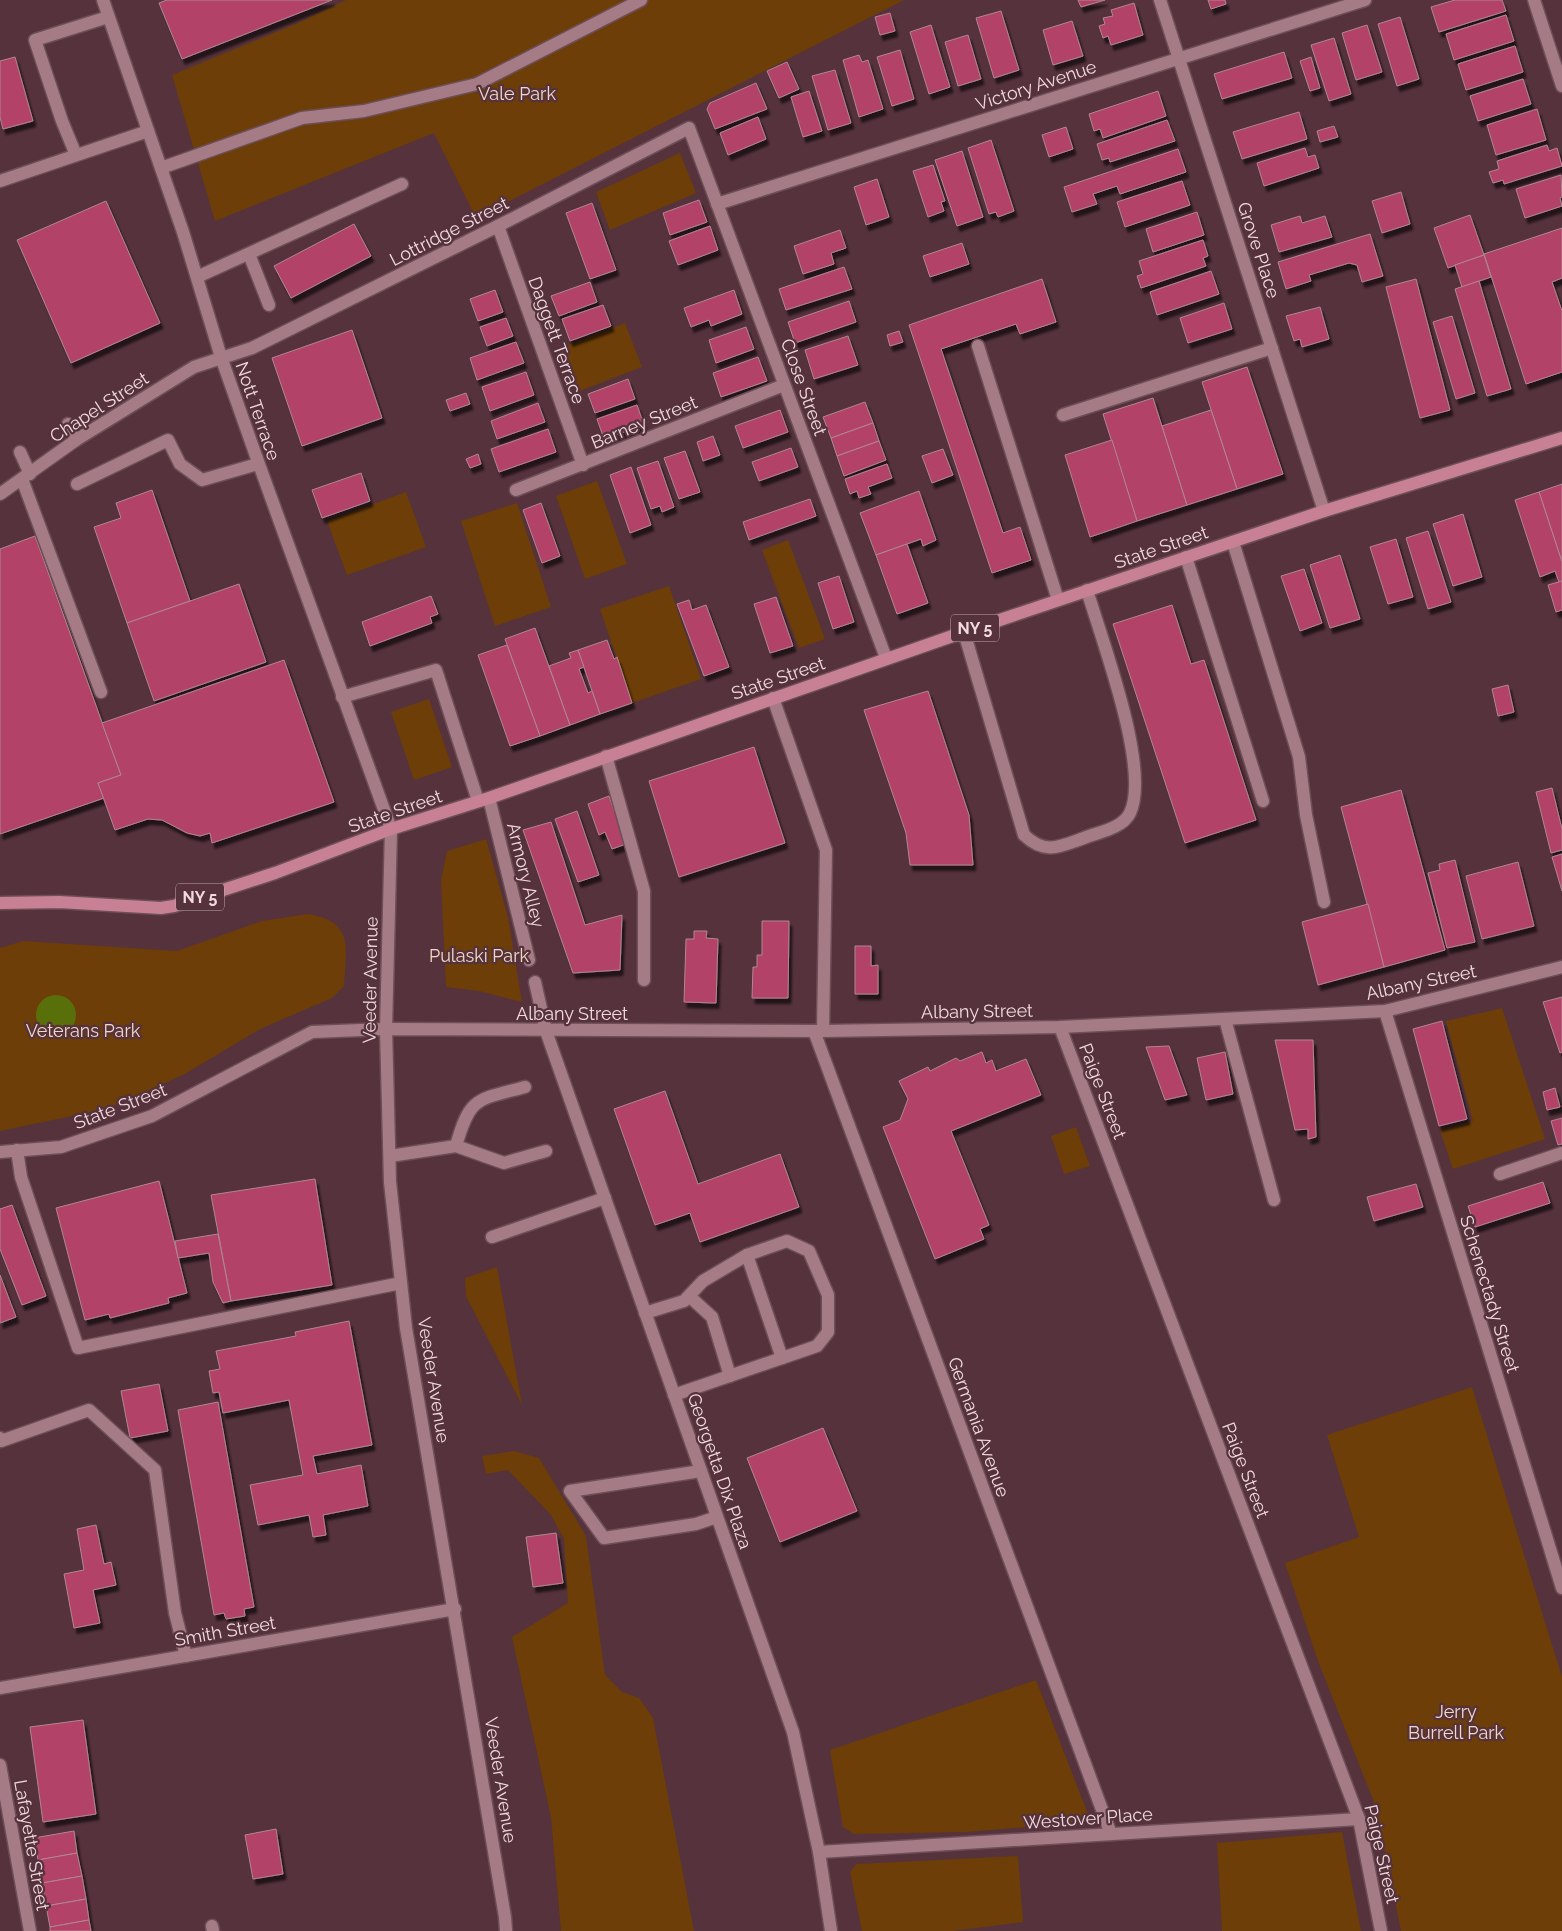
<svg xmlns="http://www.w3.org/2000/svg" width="1562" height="1931" font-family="Raleway,sans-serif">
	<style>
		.green { fill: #6d3e07 }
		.water { fill: #596f0a }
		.building { fill: #b24268; stroke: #b08791; filter: url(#shadow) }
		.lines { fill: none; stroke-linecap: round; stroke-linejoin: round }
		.minor-casing { stroke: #6d4f58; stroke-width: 15 }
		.major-casing { stroke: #6d4f58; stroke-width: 15 }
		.minor { stroke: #a57c86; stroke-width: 12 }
		.major { stroke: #c88094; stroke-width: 12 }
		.labels { text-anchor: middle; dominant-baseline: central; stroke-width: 4.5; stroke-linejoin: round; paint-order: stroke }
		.shield { fill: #55323c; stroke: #c2a8ae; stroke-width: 1 }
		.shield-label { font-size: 16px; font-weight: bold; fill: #f1dadf }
		.street-label { font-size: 18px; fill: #f1dadf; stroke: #55323c }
		.park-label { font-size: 18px; fill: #f0d9c6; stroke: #55323c }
	</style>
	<defs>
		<filter id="shadow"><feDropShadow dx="3" dy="5.5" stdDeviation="1" flood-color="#0009"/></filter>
	</defs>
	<rect width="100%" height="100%" fill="#55323c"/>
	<g class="green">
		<polygon points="346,0 904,0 476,218 434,133 215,221 172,75 298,23"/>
		<polygon points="680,153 696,193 610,230 596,192"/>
		<polygon points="625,323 642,367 577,392 560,348"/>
		<polygon points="597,481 627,564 585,579 556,496"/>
		<polygon points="406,492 426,547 347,575 327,521"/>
		<polygon points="517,503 551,607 495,626 461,521"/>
		<polygon points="788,540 825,639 799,648 762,550"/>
		<polygon points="669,586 701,679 632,703 600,609"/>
		<polygon points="429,699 452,767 414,780 391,712"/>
		<polygon points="486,839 508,917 522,1002 479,991 446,987 441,880 447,851"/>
		<path d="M308 914C355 922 346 947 344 986L332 998 260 1029 183 1075 106 1109 0 1131V948L23 941 177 951 262 921Z"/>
		<polygon points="1502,1008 1545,1139 1453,1169 1440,1130 1473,1121 1446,1021"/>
		<polygon points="1076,1127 1090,1166 1064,1174 1051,1136"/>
		<polygon points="497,1267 522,1405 466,1296 465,1278"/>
		<polygon points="1472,1387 1562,1677 1562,1931 1401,1931 1376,1807 1318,1661 1285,1563 1359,1537 1327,1435"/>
		<polygon points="514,1451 539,1458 586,1536 605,1675 622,1692 639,1698 653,1718 694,1931 561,1931 551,1817 512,1637 568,1603 564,1539 551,1515 508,1470 486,1474 482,1456"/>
		<polygon points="1036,1680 1091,1822 966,1832 854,1834 843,1827 830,1750"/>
		<polygon points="1342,1832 1361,1931 1222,1931 1217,1843"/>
		<polygon points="1018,1856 1023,1922 953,1931 862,1931 850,1872 856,1864"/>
	</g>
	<circle class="water" cx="56" cy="1015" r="20"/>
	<g class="building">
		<polygon points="167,0 332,0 182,59 159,3"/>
		<polygon points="1078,0 1105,0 1081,7"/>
		<polygon points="1208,0 1225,0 1226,4 1211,9"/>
		<polygon points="1455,0 1502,0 1506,11 1439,32 1431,7"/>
		<polygon points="1134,3 1143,35 1111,45 1108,36 1103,38 1099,26 1105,24 1103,18 1113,16 1111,10"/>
		<polygon points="1001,11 1019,70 994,78 976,18"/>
		<polygon points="890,13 895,31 880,35 875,17"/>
		<polygon points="1506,15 1514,41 1454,60 1446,34"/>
		<polygon points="1400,17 1419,79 1397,86 1378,24"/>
		<polygon points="1072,21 1083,56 1053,65 1043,30"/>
		<polygon points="931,25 950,87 929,94 910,32"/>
		<polygon points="1367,25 1382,72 1356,80 1342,33"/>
		<polygon points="968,35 981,79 958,86 945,42"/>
		<polygon points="1334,38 1351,94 1329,101 1311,45"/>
		<polygon points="1515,46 1523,72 1466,90 1458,64"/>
		<polygon points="900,50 914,99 892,106 877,57"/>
		<polygon points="1284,52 1292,78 1222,99 1214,74"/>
		<polygon points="859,55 862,62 868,60 883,109 859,117 843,60"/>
		<polygon points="15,57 33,121 3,129 0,117 0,61"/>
		<polygon points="1311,57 1320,88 1310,91 1300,61"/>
		<polygon points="787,62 799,89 779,98 767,71"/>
		<polygon points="835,70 851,123 828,130 812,76"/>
		<polygon points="1523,79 1531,104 1478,121 1470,96"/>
		<polygon points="756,83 767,109 715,129 707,109 710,103"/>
		<polygon points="809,91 822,131 803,137 791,97"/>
		<polygon points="1158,91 1166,116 1103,138 1100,129 1094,131 1089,114"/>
		<polygon points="1537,109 1546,140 1496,155 1487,125"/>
		<polygon points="1299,112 1307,139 1242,159 1233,132"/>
		<polygon points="758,117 766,139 728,155 720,133"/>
		<polygon points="1167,120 1175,141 1110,162 1109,158 1102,160 1097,144"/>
		<polygon points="1334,126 1338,137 1320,142 1317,131"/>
		<polygon points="1066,127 1073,149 1049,157 1042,135"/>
		<polygon points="991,140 1014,211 998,217 996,212 989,214 968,148"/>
		<polygon points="1547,145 1549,151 1557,148 1562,166 1504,184 1503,180 1493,183 1489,172 1499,169 1497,161"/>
		<polygon points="1305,148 1308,157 1315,155 1319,168 1264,186 1257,163"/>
		<polygon points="1178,149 1186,172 1120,194 1117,186 1093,194 1097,204 1072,212 1064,187"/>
		<polygon points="962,151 983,217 957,226 935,160"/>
		<polygon points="933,165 945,201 941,202 944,211 928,217 913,171"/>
		<polygon points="1561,175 1562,197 1560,198 1562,206 1525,218 1516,189"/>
		<polygon points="877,179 889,217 866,225 854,187"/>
		<polygon points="1182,181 1190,205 1125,227 1117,202"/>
		<polygon points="1401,192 1410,224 1382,233 1372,201"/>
		<polygon points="699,200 707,222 670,235 663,213"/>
		<polygon points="106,201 160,323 71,363 17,240"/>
		<polygon points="592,203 616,270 590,279 566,213"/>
		<polygon points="1197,212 1204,235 1153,252 1146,229"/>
		<polygon points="1470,215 1484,255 1448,268 1434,228"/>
		<polygon points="1300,216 1302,223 1325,216 1332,237 1279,252 1271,225"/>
		<polygon points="354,224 371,256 291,298 274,266"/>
		<polygon points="710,226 718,250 678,265 669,241"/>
		<polygon points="1562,228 1562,278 1552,282 1562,311 1562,372 1526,384 1484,254"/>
		<polygon points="840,230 846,248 831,253 834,264 803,274 794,246"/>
		<polygon points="1370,234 1383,276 1362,282 1357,265 1349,263 1309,275 1311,281 1286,289 1278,262"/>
		<polygon points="1203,240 1208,256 1203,258 1206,266 1141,288 1137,276 1143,274 1139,261"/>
		<polygon points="962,243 969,264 930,277 923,256"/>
		<polygon points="1484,255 1491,277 1462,287 1455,265"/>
		<polygon points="844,267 852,289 786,310 779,289"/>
		<polygon points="1211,271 1219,294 1157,315 1150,292"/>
		<polygon points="1042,279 1056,322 1020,334 1016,324 941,349 1003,533 1020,527 1031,560 992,573 909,325"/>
		<polygon points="1416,279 1450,410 1420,418 1386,287"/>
		<polygon points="1479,281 1511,389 1487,396 1455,289"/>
		<polygon points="590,282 597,302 559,316 551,296"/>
		<polygon points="495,290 503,312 478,321 470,299"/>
		<polygon points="734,290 742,314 711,326 709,320 691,327 684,308"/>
		<polygon points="849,301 856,322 795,343 788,322"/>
		<polygon points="1224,303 1232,329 1188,343 1180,318"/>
		<polygon points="603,305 611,326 570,341 562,319"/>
		<polygon points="1320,307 1329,339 1302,347 1300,339 1294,341 1286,316"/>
		<polygon points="1452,316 1475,393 1456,399 1433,322"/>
		<polygon points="506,318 513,336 487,346 480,327"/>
		<polygon points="746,327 754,349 716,363 709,340"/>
		<polygon points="352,330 382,418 302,446 272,358"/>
		<polygon points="899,331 903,342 890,346 887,335"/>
		<polygon points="848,336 858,365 814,379 805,350"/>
		<polygon points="516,342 524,363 477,380 470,358"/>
		<polygon points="758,357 767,381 721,397 713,373"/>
		<polygon points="1247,367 1283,474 1237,489 1202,382"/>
		<polygon points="526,372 534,395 490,411 482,387"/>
		<polygon points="628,379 635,399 595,413 588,394"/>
		<polygon points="466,393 470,404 450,411 446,400"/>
		<polygon points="1153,398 1187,505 1137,521 1103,414"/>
		<polygon points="865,402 873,423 831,438 823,417"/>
		<polygon points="538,403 545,422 497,439 491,421"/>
		<polygon points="637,405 644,425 604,439 597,419"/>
		<polygon points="780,410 788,432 743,448 735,426"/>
		<polygon points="1211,410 1237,489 1187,505 1162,426"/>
		<polygon points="873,423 879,441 837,456 831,438"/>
		<polygon points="548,429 556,452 499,472 491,449"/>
		<polygon points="713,436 720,455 703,461 697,442"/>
		<polygon points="1112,440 1137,521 1090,537 1065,455"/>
		<polygon points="879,441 886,460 844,476 837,456"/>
		<polygon points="791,448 798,467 759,481 752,462"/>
		<polygon points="943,449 953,475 932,483 922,456"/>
		<polygon points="685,451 700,492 679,499 664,458"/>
		<polygon points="478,454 481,464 470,468 466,459"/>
		<polygon points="658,461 674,507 662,512 660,506 651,509 637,468"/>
		<polygon points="887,464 892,478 868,487 871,494 859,498 857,491 850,494 845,479"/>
		<polygon points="631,467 651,525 630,533 610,475"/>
		<polygon points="361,473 370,501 322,518 312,490"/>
		<polygon points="1562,484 1562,562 1539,492"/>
		<polygon points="152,490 190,601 127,623 94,527 121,518 116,503"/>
		<polygon points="919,491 936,540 923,546 921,539 876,555 860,513"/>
		<polygon points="1539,492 1562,562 1562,581 1559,582 1555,571 1540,577 1515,500"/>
		<polygon points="810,499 816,516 749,540 743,522"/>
		<polygon points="541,503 560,556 542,563 523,510"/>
		<polygon points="1463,514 1482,577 1453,586 1433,524"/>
		<polygon points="1428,531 1451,602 1428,609 1406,538"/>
		<polygon points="35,536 121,775 98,783 104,798 0,834 0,549"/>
		<polygon points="1396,539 1413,597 1388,604 1370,547"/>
		<polygon points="907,544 928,603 897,614 876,555"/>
		<polygon points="1340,555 1360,619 1330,628 1310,565"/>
		<polygon points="1304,569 1322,623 1300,631 1281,576"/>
		<polygon points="839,576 854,622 833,629 818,583"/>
		<polygon points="1562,581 1562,610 1556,612 1548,585"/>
		<polygon points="239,584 266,662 154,701 127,623"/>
		<polygon points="431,596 438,614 430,617 432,623 370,646 362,622"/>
		<polygon points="776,597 793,646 770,653 754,604"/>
		<polygon points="689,600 692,610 706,605 729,667 704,676 677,604"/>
		<polygon points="1172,605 1191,664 1204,660 1256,820 1185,843 1113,624"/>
		<polygon points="535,628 570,725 540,736 505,639"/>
		<polygon points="607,640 614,659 617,657 632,703 600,714 578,650"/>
		<polygon points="507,645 540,736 510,746 478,655"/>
		<polygon points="578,650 584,667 579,669 588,693 592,691 600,714 570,725 549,666 571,658 569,653"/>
		<polygon points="284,660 334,802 212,843 210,833 200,836 187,833 162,820 148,819 115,830 98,783 121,775 102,723"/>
		<polygon points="1508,685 1514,712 1498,716 1492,689"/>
		<polygon points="928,691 969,815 973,865 910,865 906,833 864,710"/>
		<polygon points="754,747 785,843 679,877 649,781"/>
		<polygon points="1552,788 1562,829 1562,850 1551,853 1536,792"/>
		<polygon points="1401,790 1445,950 1384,967 1341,807"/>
		<polygon points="609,796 626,844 612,849 605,832 599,835 588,804"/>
		<polygon points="577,811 599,875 578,882 555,819"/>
		<polygon points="551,822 585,925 622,915 620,970 573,973 523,830"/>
		<polygon points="1562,854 1562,891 1552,857"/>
		<polygon points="1455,860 1475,942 1447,948 1428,873 1440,870 1439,864"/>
		<polygon points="1518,862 1534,926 1482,939 1466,876"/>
		<polygon points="1368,904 1384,967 1318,985 1302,922"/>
		<polygon points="762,921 789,921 788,998 752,998 753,967 757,967 757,955 762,955"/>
		<polygon points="694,931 707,931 706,938 718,939 716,1003 684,1002 686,939 694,939"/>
		<polygon points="855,946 871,946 871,966 878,965 878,994 855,994"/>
		<polygon points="1562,997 1562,1052 1560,1053 1543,1002"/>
		<polygon points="1442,1021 1467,1119 1439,1126 1413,1029"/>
		<polygon points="1275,1040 1313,1040 1316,1137 1308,1139 1308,1129 1295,1130"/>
		<polygon points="1169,1046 1187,1095 1165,1100 1146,1047"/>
		<polygon points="982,1052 986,1063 992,1060 996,1071 1026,1059 1041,1095 951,1131 989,1225 980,1229 984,1239 935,1259 883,1127 900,1120 908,1099 899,1081 928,1067 930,1071 956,1058 960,1061"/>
		<polygon points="1225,1052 1233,1094 1206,1100 1197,1058"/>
		<polygon points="1555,1088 1560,1107 1547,1110 1543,1092"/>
		<polygon points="665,1091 698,1184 780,1154 799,1207 700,1242 690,1213 655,1225 614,1109"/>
		<polygon points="1562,1118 1562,1144 1558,1145 1551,1121"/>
		<polygon points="315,1179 332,1285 231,1301 211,1195"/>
		<polygon points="159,1181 187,1293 168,1298 169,1303 110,1318 109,1314 85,1320 56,1208"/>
		<polygon points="1543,1182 1550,1203 1475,1227 1468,1206"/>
		<polygon points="1416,1184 1423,1207 1374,1221 1367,1197"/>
		<polygon points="12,1205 46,1296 22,1305 0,1249 0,1209"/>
		<polygon points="218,1234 231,1301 223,1303 213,1282 209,1253 178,1258 175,1241"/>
		<polygon points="0,1275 16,1317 0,1323"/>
		<polygon points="349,1321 372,1445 313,1456 317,1474 361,1465 368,1506 323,1515 326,1535 313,1537 309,1515 258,1525 250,1485 303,1475 289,1400 223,1413 219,1392 213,1393 209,1371 220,1369 216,1351 296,1336 295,1332"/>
		<polygon points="159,1384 168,1431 130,1438 121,1391"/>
		<polygon points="218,1402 254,1607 244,1609 245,1616 226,1619 224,1613 214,1615 178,1410"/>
		<polygon points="823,1428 857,1511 780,1542 747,1458"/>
		<polygon points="96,1525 104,1564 111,1562 116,1585 93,1590 100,1623 74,1628 64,1574 84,1570 77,1529"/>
		<polygon points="556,1533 563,1583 533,1587 526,1537"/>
		<polygon points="83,1720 96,1814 43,1822 30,1727"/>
		<polygon points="276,1829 283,1874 253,1879 245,1835"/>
		<polygon points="74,1831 77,1853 38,1860 34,1838"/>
		<polygon points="77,1853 82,1876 42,1883 38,1860"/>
		<polygon points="82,1876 86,1899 46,1906 42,1883"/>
		<polygon points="86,1899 89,1920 50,1927 46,1906"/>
		<polygon points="89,1920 91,1931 50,1931 50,1927"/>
	</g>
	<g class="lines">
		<defs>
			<g id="minor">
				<polyline points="103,0 183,232 221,357 256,456 391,829 386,1029 390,1182 406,1328 505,1917 506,1931"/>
				<polyline points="1160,0 1324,511"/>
				<polyline points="1534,0 1562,86"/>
				<polyline points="76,155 62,121 35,40 108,17"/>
				<polyline points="161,168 302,118 364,111 477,84 641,0"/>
				<polyline points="0,181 148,131"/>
				<polyline points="717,204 1365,0"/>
				<polyline points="498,226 583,465"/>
				<polyline points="249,254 269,305"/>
				<polyline points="197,277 402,184"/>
				<polyline points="978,346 1058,600"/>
				<polyline points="1063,415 1272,348"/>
				<polyline points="68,424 76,440"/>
				<polyline points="20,452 30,474"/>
				<polyline points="22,479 101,692"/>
				<polyline points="77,484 168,440 180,464 202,480 258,464"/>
				<polyline points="516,490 784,385"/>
				<polyline points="0,494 76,440 194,367 252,348 498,226 689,128 886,658"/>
				<polyline points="1233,542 1299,757 1306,815 1324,902"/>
				<polyline points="1186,557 1263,801"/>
				<path d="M964 632 1024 835C1045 855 1059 847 1084 838 1098 832 1122 829 1130 813 1151 769 1101 638 1087 590"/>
				<polyline points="342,697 436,670 478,801"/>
				<polyline points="773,698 826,850 823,1031"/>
				<polyline points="606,756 644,891 644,980"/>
				<polyline points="489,798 529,960"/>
				<polyline points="535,982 546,1031 793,1732 819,1852 831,1931"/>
				<polyline points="1385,1011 1562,1588"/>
				<polyline points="1225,1019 1274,1200"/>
				<polyline points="1060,1027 1359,1819 1381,1931"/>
				<polyline points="814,1031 1111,1834"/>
				<path d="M456 1146C470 1096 477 1100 525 1087"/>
				<polyline points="17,1150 21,1177 78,1348 401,1283"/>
				<polyline points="0,1152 61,1147 152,1116 312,1032 386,1029 823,1031 1060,1027 1385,1011 1562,967"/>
				<polyline points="390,1156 456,1146 504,1163 546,1151"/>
				<polyline points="1500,1174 1562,1153"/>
				<polyline points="492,1237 605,1198"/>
				<polyline points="747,1255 782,1358"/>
				<polyline points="689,1296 712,1317 730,1376"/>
				<polyline points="645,1313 684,1301 703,1281 747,1255 787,1241 809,1251 828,1295 828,1332 817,1346 674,1395"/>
				<polyline points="0,1438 1,1441 89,1410 155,1470 175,1613 186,1656"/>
				<polyline points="701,1471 570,1491 604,1538 696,1524 717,1517"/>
				<polyline points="0,1688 455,1609"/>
				<polyline points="0,1765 30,1931"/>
				<polyline points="819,1852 1359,1819"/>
				<polyline points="212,1926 213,1931"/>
			</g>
			<polyline id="major" points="0,903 59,902 161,908 174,906 275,873 391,829 489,798 964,632 1324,511 1562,438"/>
		</defs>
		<use href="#minor" class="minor-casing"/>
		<use href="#major" class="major-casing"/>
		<use href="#minor" class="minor"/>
		<use href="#major" class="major"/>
	</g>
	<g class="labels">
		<g class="shield">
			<rect x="951" y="614.5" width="48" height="27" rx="4"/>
			<rect x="176" y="883.5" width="48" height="27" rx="4"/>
		</g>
		<g class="shield-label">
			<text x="975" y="628">NY 5</text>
			<text x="200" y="897">NY 5</text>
		</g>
		<g class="street-label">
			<text transform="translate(1036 85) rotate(-18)">Victory Avenue</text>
			<text transform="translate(449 231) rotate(-27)">Lottridge Street</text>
			<text transform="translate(1259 250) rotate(72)">Grove Place</text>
			<text transform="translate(557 340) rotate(70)">Daggett Terrace</text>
			<text transform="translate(804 387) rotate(70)">Close Street</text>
			<text transform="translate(99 407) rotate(-33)">Chapel Street</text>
			<text transform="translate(258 411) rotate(71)">Nott Terrace</text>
			<text transform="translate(644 422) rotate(-22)">Barney Street</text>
			<text transform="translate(1161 547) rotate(-19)">State Street</text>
			<text transform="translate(778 678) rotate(-19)">State Street</text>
			<text transform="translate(395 811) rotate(-19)">State Street</text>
			<text transform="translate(526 875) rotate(76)">Armory Alley</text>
			<text transform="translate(370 980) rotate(-89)">Veeder Avenue</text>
			<text transform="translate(1421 982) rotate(-12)">Albany Street</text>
			<text transform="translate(977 1011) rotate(-1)">Albany Street</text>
			<text x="572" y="1013">Albany Street</text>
			<text transform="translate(1103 1091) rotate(69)">Paige Street</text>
			<text transform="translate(120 1106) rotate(-21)">State Street</text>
			<text transform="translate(1490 1294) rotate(73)">Schenectady Street</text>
			<text transform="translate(434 1380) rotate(81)">Veeder Avenue</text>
			<text transform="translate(979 1427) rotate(70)">Germania Avenue</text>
			<text transform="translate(1246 1470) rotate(69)">Paige Street</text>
			<text transform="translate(720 1471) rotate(71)">Georgetta Dix Plaza</text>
			<text transform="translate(225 1631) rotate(-10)">Smith Street</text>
			<text transform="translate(501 1780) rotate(81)">Veeder Avenue</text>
			<text transform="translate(1088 1818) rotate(-4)">Westover Place</text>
			<text transform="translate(32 1845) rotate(80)">Lafayette Street</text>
			<text transform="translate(1382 1854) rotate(77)">Paige Street</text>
		</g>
		<g class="park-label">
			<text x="517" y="93">Vale Park</text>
			<text x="479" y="955">Pulaski Park</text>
			<text x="83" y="1030">Veterans Park</text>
			<text x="1456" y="1711">Jerry<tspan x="1456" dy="21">Burrell Park</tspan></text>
		</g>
	</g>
</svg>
